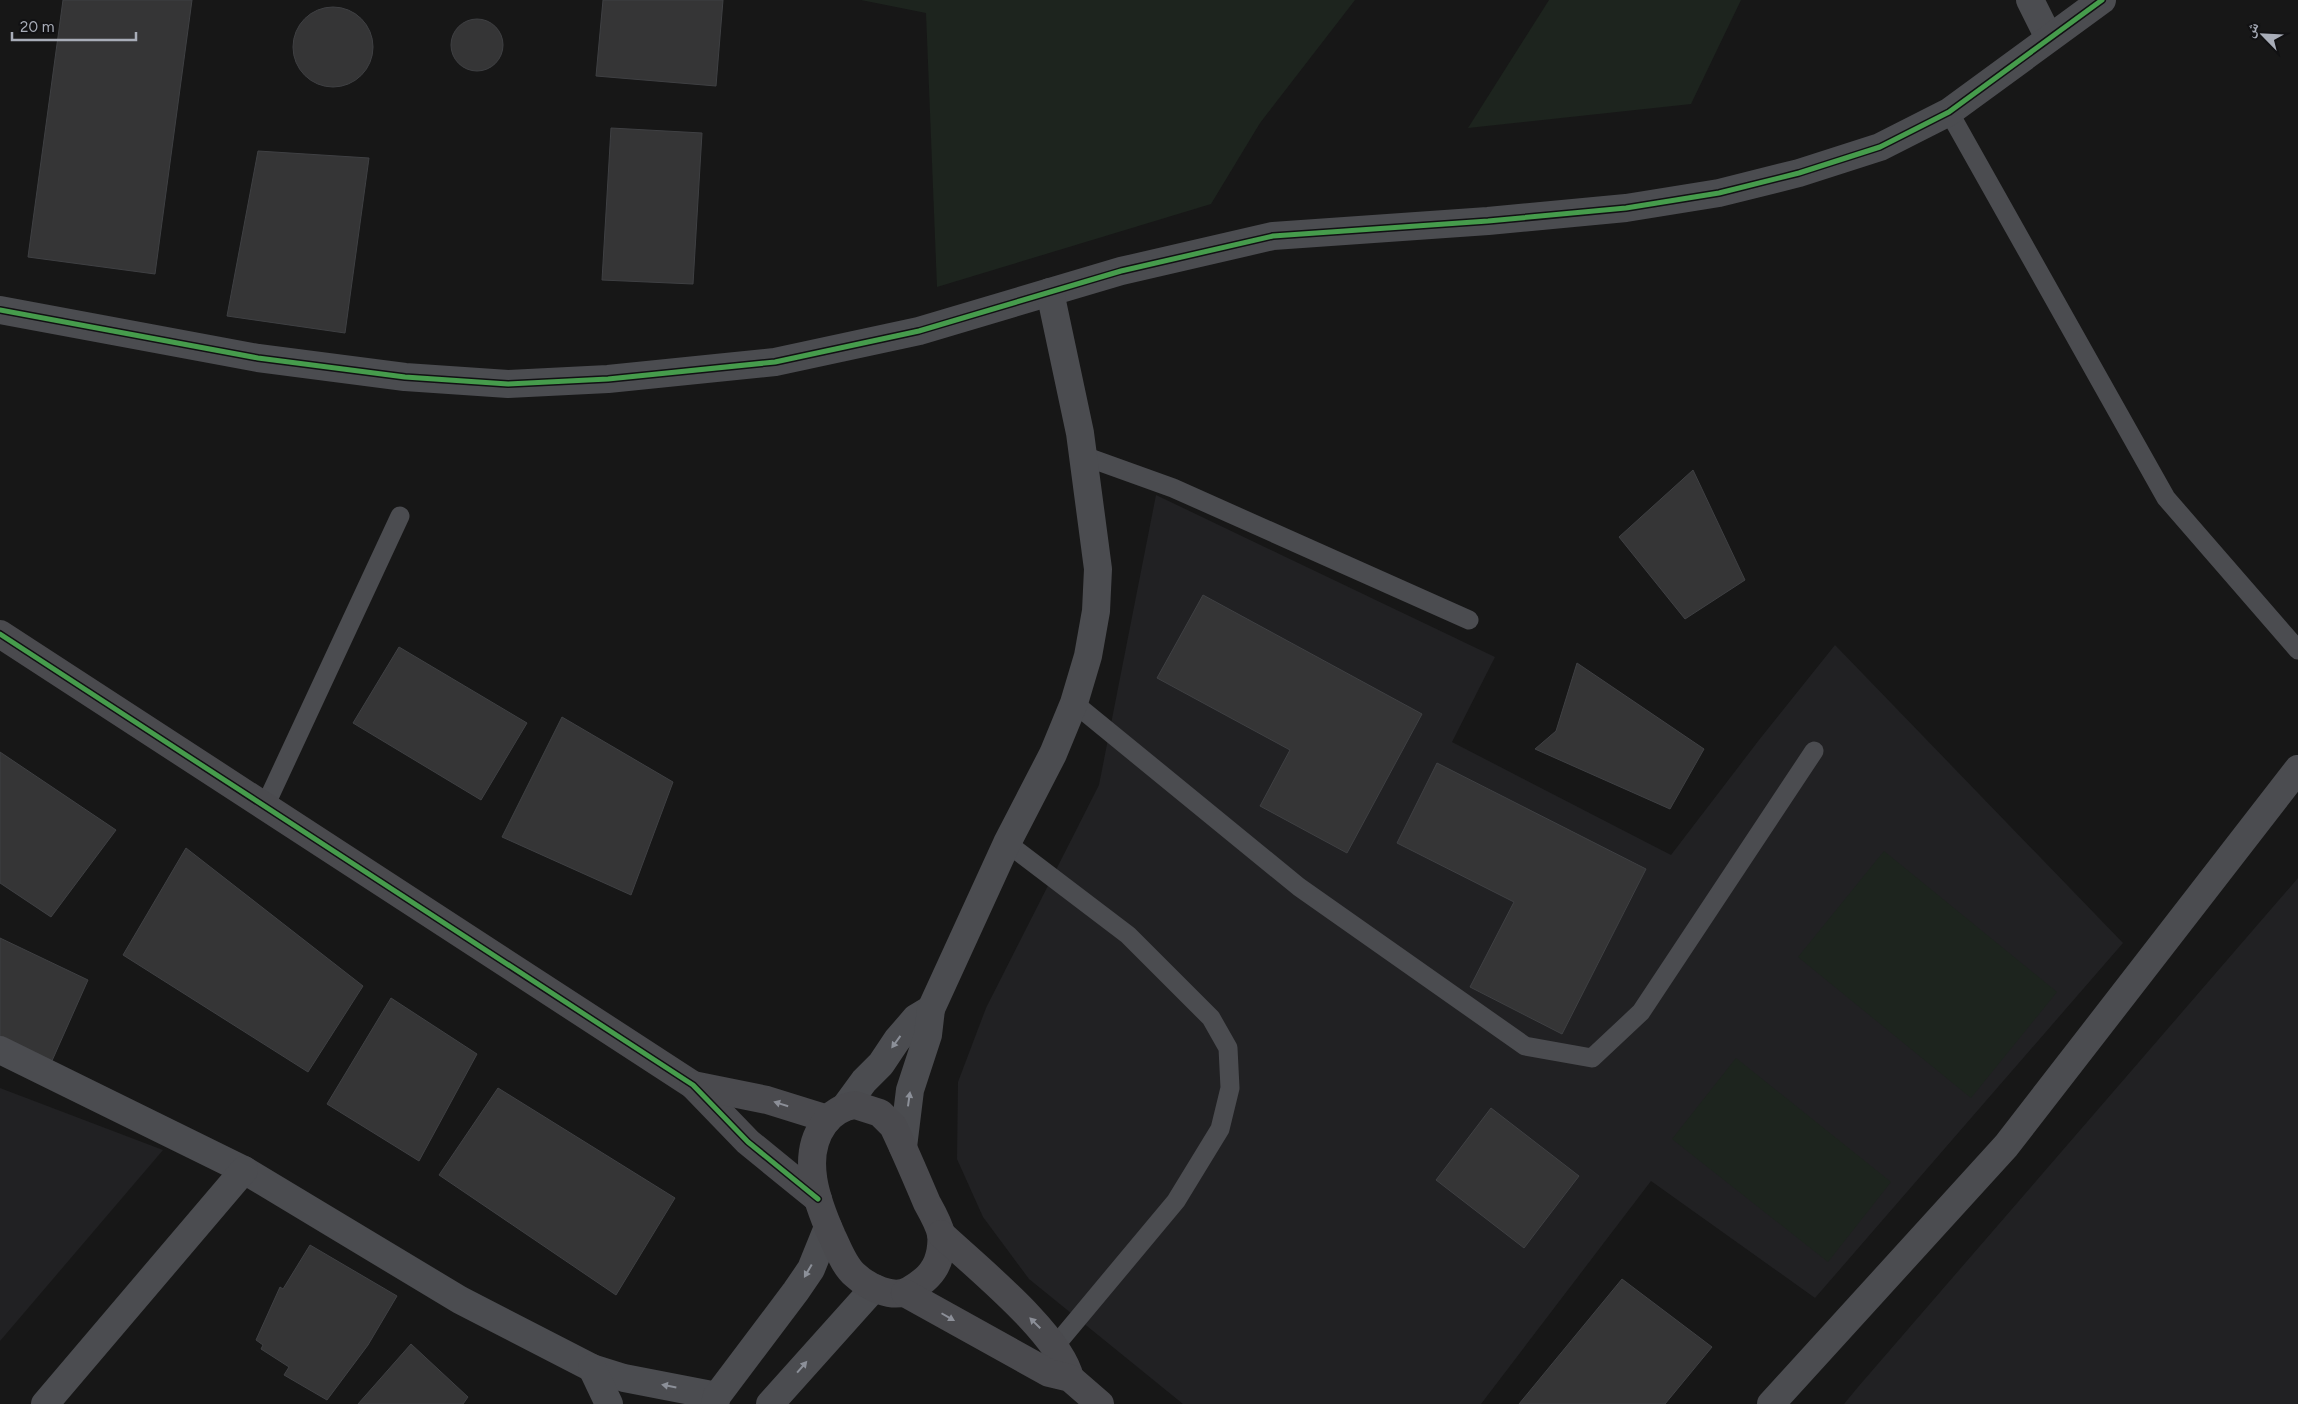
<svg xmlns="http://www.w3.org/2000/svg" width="2298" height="1404" font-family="Figtree,'Noto Naskh Arabic',sans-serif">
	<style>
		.built { fill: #212123 }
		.green { fill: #1d241e }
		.building { fill: #353536; stroke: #3f4043 }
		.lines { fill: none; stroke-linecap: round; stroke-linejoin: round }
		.lane { stroke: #4b4c50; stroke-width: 19 }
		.street { stroke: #4b4c50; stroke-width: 28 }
		.secondary { stroke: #4a4a4e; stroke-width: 28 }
		.cycleway-casing { stroke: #111113; stroke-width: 8 }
		.cycleway { stroke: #469c4c; stroke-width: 5 }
		.oneway { fill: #8c9099 }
		.oneway2 { fill: #8c8f98 }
	</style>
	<rect width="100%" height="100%" fill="#171717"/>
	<g class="built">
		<polygon points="1156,495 1495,657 1452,742 1671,855 1759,740 1835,645 2123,943 1815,1298 1651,1181 1481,1404 1183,1404 1029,1279 983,1217 957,1159 958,1082 986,1008 1099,785"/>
		<polygon points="2298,878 2298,1404 1844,1404 1858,1387"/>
		<polygon points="0,1088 163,1150 0,1341"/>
	</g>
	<g class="green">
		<polygon points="861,0 1355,0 1260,123 1211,204 937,287 926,13"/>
		<polygon points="1549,0 1741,0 1691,104 1468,128"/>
		<polygon points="1884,851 2057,992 1971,1098 1798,957"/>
		<polygon points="1736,1058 1891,1182 1828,1262 1672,1139"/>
	</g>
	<g class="building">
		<polygon points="63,0 192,0 155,274 28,257"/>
		<polygon points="603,0 723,0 716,86 596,76"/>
		<circle cx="333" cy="47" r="40"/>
		<circle cx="477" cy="45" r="26"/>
		<polygon points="611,128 702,133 693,284 602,280"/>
		<polygon points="258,151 369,158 345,333 227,316"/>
		<polygon points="1693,470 1745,580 1685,619 1619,537"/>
		<polygon points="1203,595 1422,714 1347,853 1260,806 1290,750 1157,678"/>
		<polygon points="399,647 527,723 481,800 353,723"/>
		<polygon points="1577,663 1704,749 1670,809 1535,749 1556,731"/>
		<polygon points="562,717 673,782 631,895 502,837"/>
		<polygon points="0,752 116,830 51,917 0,883"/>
		<polygon points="1437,763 1646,869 1562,1034 1470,987 1514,902 1397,843"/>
		<polygon points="186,848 363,986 308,1072 123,955"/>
		<polygon points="0,938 88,980 51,1063 0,1038"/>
		<polygon points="391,998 477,1054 419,1161 327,1104"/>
		<polygon points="498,1088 675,1198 616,1295 439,1175"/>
		<polygon points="1491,1108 1579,1176 1524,1248 1436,1180"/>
		<polygon points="310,1245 397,1296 368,1345 327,1400 284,1375 289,1367 261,1349 263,1345 256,1340 280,1287 283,1289"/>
		<polygon points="1622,1279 1712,1347 1665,1404 1519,1404"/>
		<polygon points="411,1344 468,1397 463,1404 358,1404"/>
	</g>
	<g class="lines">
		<g class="lane">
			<polyline points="1949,112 2166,498 2298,650"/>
			<polyline points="1084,456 1173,488 1469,620"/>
			<polyline points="1074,703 1299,887 1525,1046 1592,1058 1641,1012 1814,751"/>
			<polyline points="265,806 400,516"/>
			<polyline points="1007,843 1128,935 1211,1018 1228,1048 1230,1088 1220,1129 1176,1201 1055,1346"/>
		</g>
		<g class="street">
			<polyline points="2030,0 2049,38"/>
			<polyline points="0,310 258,358 405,377 508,384 608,379 775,362 919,331 1121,271 1273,236 1488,221 1626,208 1719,193 1799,173 1880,147 1949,112 2102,0"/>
			<polyline points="0,1050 244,1170 460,1300 592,1368 624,1378 717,1396"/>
			<polyline points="845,1107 864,1081 881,1064 897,1040 916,1018 931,1009"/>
			<polyline points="903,1147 910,1090 928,1035 931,1009 1007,843 1053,754 1074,703 1088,656 1096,611 1098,569 1080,433 1050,292"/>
			<polyline points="592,1368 609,1404"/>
			<polyline points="45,1404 244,1170"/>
			<polyline points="715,1404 717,1396 796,1291 811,1269 828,1227"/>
			<polyline points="770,1404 874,1288"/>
			<polyline points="1771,1404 2006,1146 2298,769"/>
		</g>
		<g class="secondary">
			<polyline points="0,634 693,1085 748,1142 818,1199"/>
			<polyline points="693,1085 767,1100 828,1119"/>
			<path d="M855 1105 880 1113 893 1126C905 1151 916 1177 927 1203 932 1212 939 1224 941 1234 942 1240 941 1251 939 1257 935 1273 923 1282 910 1290 893 1300 868 1287 855 1275 844 1266 838 1248 832 1236 817 1202 800 1157 824 1124 832 1113 842 1107 855 1105Z"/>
			<path d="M941 1234C975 1266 1060 1334 1070 1378"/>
			<polyline points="905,1293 1049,1373 1070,1378 1100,1404"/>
		</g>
		<defs>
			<g id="cycleway">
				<polyline points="0,310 258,358 405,377 508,384 608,379 775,362 919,331 1121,271 1273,236 1488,221 1626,208 1719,193 1799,173 1880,147 1949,112 2102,0"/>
				<polyline points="0,634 693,1085 748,1142 818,1199"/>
			</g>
		</defs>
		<use href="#cycleway" class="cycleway-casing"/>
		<use href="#cycleway" class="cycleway"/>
	</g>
	<defs><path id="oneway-solid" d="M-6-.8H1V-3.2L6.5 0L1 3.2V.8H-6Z" transform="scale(1.25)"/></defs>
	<g class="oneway">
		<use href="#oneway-solid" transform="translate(896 1042) rotate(126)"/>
		<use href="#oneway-solid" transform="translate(909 1099) rotate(-82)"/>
		<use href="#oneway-solid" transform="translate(808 1271) rotate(120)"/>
		<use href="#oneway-solid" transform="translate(802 1367) rotate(-49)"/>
		<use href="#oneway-solid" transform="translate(669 1386) rotate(-169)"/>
	</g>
	<g class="oneway2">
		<use href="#oneway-solid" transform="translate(781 1104) rotate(-163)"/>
		<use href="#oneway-solid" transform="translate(948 1317) rotate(30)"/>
		<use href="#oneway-solid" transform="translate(1035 1323) rotate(-135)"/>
	</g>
	<g transform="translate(2263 35) rotate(294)" stroke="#111113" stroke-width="4" paint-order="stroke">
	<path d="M0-4L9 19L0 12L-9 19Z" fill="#a8adb8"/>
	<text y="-8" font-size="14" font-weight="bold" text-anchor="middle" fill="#a8adb8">ش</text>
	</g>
	<path d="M12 32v8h124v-8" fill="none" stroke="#a8adb8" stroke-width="2.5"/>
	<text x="20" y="32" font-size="15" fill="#a8adb8" stroke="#111113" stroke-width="4" paint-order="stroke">20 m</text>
</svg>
